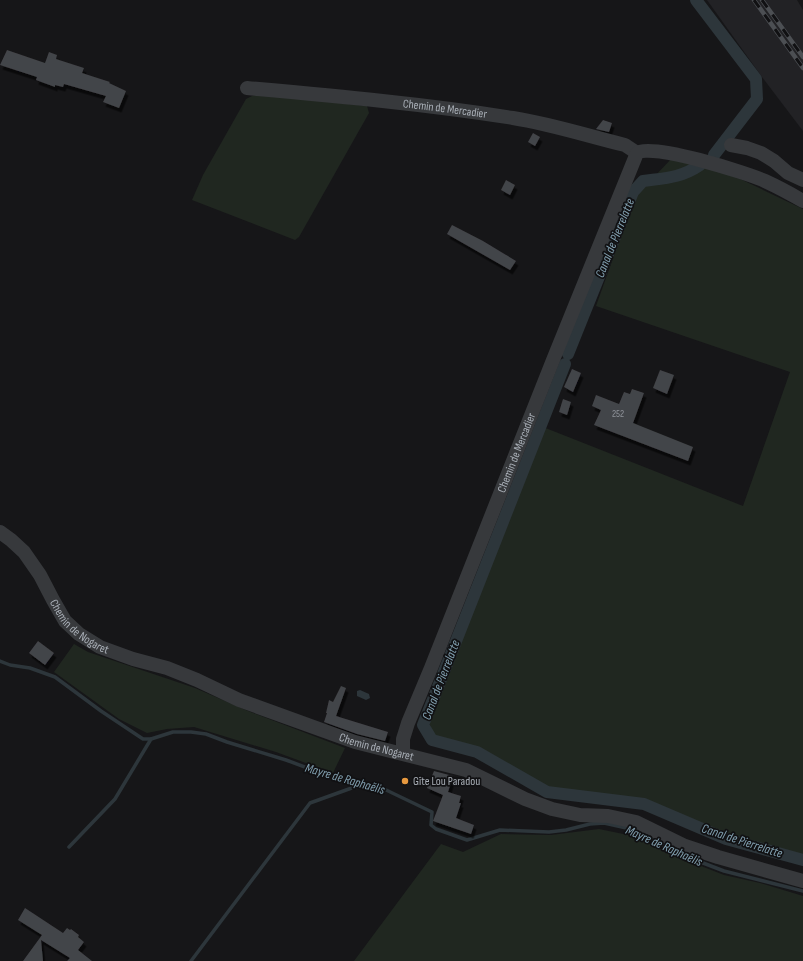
<svg xmlns="http://www.w3.org/2000/svg" width="803" height="961" font-family="'Sofia Sans Condensed',sans-serif">
	<style>
		.built { fill: #222225 }
		.green { fill: #202720 }
		.water { fill: #2d363b }
		.lines { fill: none; stroke-linecap: round; stroke-linejoin: round }
		.stream { stroke: #2d363b; stroke-width: 3.5 }
		.canal { stroke: #2d363b; stroke-width: 12 }
		.building { fill: #434448; filter: url(#shadow) }
		.minor { stroke: #37393c; stroke-width: 14 }
		.rail-casing { stroke: #4c4f53; stroke-width: 4.5 }
		.rail { stroke: #111113; stroke-width: 3; stroke-dasharray: 9; stroke-linecap: butt }
		.poi-dot { fill: #e7993f; stroke: #111113; stroke-width: 1.5 }
		.labels { text-anchor: middle; dominant-baseline: central; stroke-width: 3.5; stroke-linejoin: round; paint-order: stroke }
		.number-label { font-size: 10px; fill: #90949b }
		.street-label { font-size: 12px; fill: #a9afb7; stroke: #111113 }
		.poi-label { font-size: 12px; fill: #a9afb7; stroke: #111113; text-anchor: start }
		.water-label { font-size: 13px; font-style: italic; fill: #82a0b0; stroke: #111113 }
	</style>
	<defs>
		<filter id="shadow"><feDropShadow dx="2.5" dy="4.5" stdDeviation="0" flood-color="#0009"/></filter>
	</defs>
	<rect width="100%" height="100%" fill="#161618"/>
	<polygon class="built" points="707,0 797,0 803,10 803,131 762,77"/>
	<g class="green">
		<polygon points="256,94 367,106 369,113 299,237 295,240 192,200 203,175 246,99"/>
		<polygon points="673,157 736,177 803,209 803,856 725,835 643,800 550,788 479,747 434,737 429,722 543,427 743,506 790,372 596,306 635,197"/>
		<polygon points="74,644 88,652 195,688 248,711 345,748 333,773 276,752 194,727 167,729 147,733 119,719 54,672"/>
		<polygon points="599,829 633,836 678,857 724,875 760,883 803,896 803,961 354,961 441,844 463,852 501,834 551,835"/>
	</g>
	<polygon class="water" points="360,690 369,694 370,698 366,700 357,696 357,691"/>
	<g class="lines">
		<g class="stream">
			<polyline points="0,661 10,665 30,668 55,677 101,711 143,739 151,739 173,732 191,732 206,734 227,742 286,760 329,776 384,789 432,812 431,825 436,829 467,840 500,830 549,832 566,830 590,824 604,823 631,829 646,836 677,853 724,871 803,891"/>
			<polyline points="69,847 115,799 151,739"/>
			<polyline points="191,961 310,803 360,785"/>
		</g>
		<g class="canal">
			<polyline points="696,0 756,79 757,99 714,155"/>
			<path d="M568 354 633 192 643 181C665 178 681 178 700 165"/>
			<polyline points="565,364 423,725 432,740 477,752 547,792 644,804 726,839 803,860"/>
		</g>
	</g>
	<g class="building">
		<polygon points="7,50 45,63 49,52 57,55 56,59 84,68 82,73 110,82 109,83 126,91 119,108 103,102 106,96 64,84 63,87 55,85 55,87 36,80 37,77 0,65"/>
		<polygon points="603,120 612,123 609,132 596,129"/>
		<polygon points="533,133 540,137 535,146 528,142"/>
		<polygon points="506,180 515,185 510,195 501,190"/>
		<polygon points="452,225 483,241 516,261 510,270 447,234"/>
		<polygon points="572,369 581,373 573,392 564,387"/>
		<polygon points="660,370 674,375 667,394 653,388"/>
		<polygon points="632,389 644,393 633,423 693,447 688,461 594,425 601,410 592,406 596,395 619,404 624,392 630,394"/>
		<polygon points="563,399 571,402 567,415 559,412"/>
		<polygon points="38,641 54,653 45,665 29,653"/>
		<polygon points="341,686 346,688 336,716 388,732 385,741 357,734 324,722 327,713 326,713 329,700 333,702"/>
		<polygon points="434,771 453,776 448,792 461,796 459,803 461,803 456,818 474,825 471,834 433,821 443,795 427,788"/>
		<polygon points="25,908 63,933 67,928 70,930 71,929 79,935 78,937 84,942 78,950 92,961 67,961 70,958 41,940 43,961 23,961 42,935 18,920"/>
	</g>
	<g class="lines">
		<g class="minor">
			<path id="s1" d="M247 88C336 96 425 104 513 118 551 124 588 136 625 145L637 153"/>
			<polyline points="731,145 747,148 761,153 774,161 788,173 803,180"/>
			<path id="s2" d="M0 532 11 540 24 552 40 575 53 600 65 621 79 634 100 647 133 659 167 668 197 680 239 700 355 742 466 770 525 799 552 809 580 815 608 816 636 822 685 846 718 857 803 881"/>
			<path id="s3" d="M403 753V739L408 723 431 668 553 360 637 153C650 142 747 173 765 181 778 187 791 194 803 201"/>
		</g>
		<defs>
			<g id="rail">
				<polyline points="754,0 803,68"/>
				<polyline points="762,0 803,57"/>
			</g>
		</defs>
		<use href="#rail" class="rail-casing"/>
		<use href="#rail" class="rail"/>
	</g>
	<circle class="poi-dot" cx="405" cy="781" r="4"/>
	<g class="labels">
		<g class="number-label">
			<text x="618" y="414">252</text>
		</g>
		<g class="street-label">
			<text stroke="none"><textPath href="#s1" startOffset="199">Chemin de Mercadier</textPath></text>
			<text stroke="none"><textPath href="#s3" startOffset="322">Chemin de Mercadier</textPath></text>
			<text stroke="none"><textPath href="#s2" startOffset="126">Chemin de Nogaret</textPath></text>
			<text stroke="none"><textPath href="#s2" startOffset="450">Chemin de Nogaret</textPath></text>
		</g>
		<g class="poi-label">
			<text x="413" y="781">Gîte Lou Paradou</text>
		</g>
		<g class="water-label">
			<text transform="translate(615 238) rotate(-68)">Canal de Pierrelatte</text>
			<text transform="translate(441 680) rotate(-69)">Canal de Pierrelatte</text>
			<text transform="translate(345 779) rotate(16)">Mayre de Raphaëlis</text>
			<text transform="translate(742 841) rotate(18)">Canal de Pierrelatte</text>
			<text transform="translate(664 846) rotate(24)">Mayre de Raphaëlis</text>
		</g>
	</g>
</svg>
